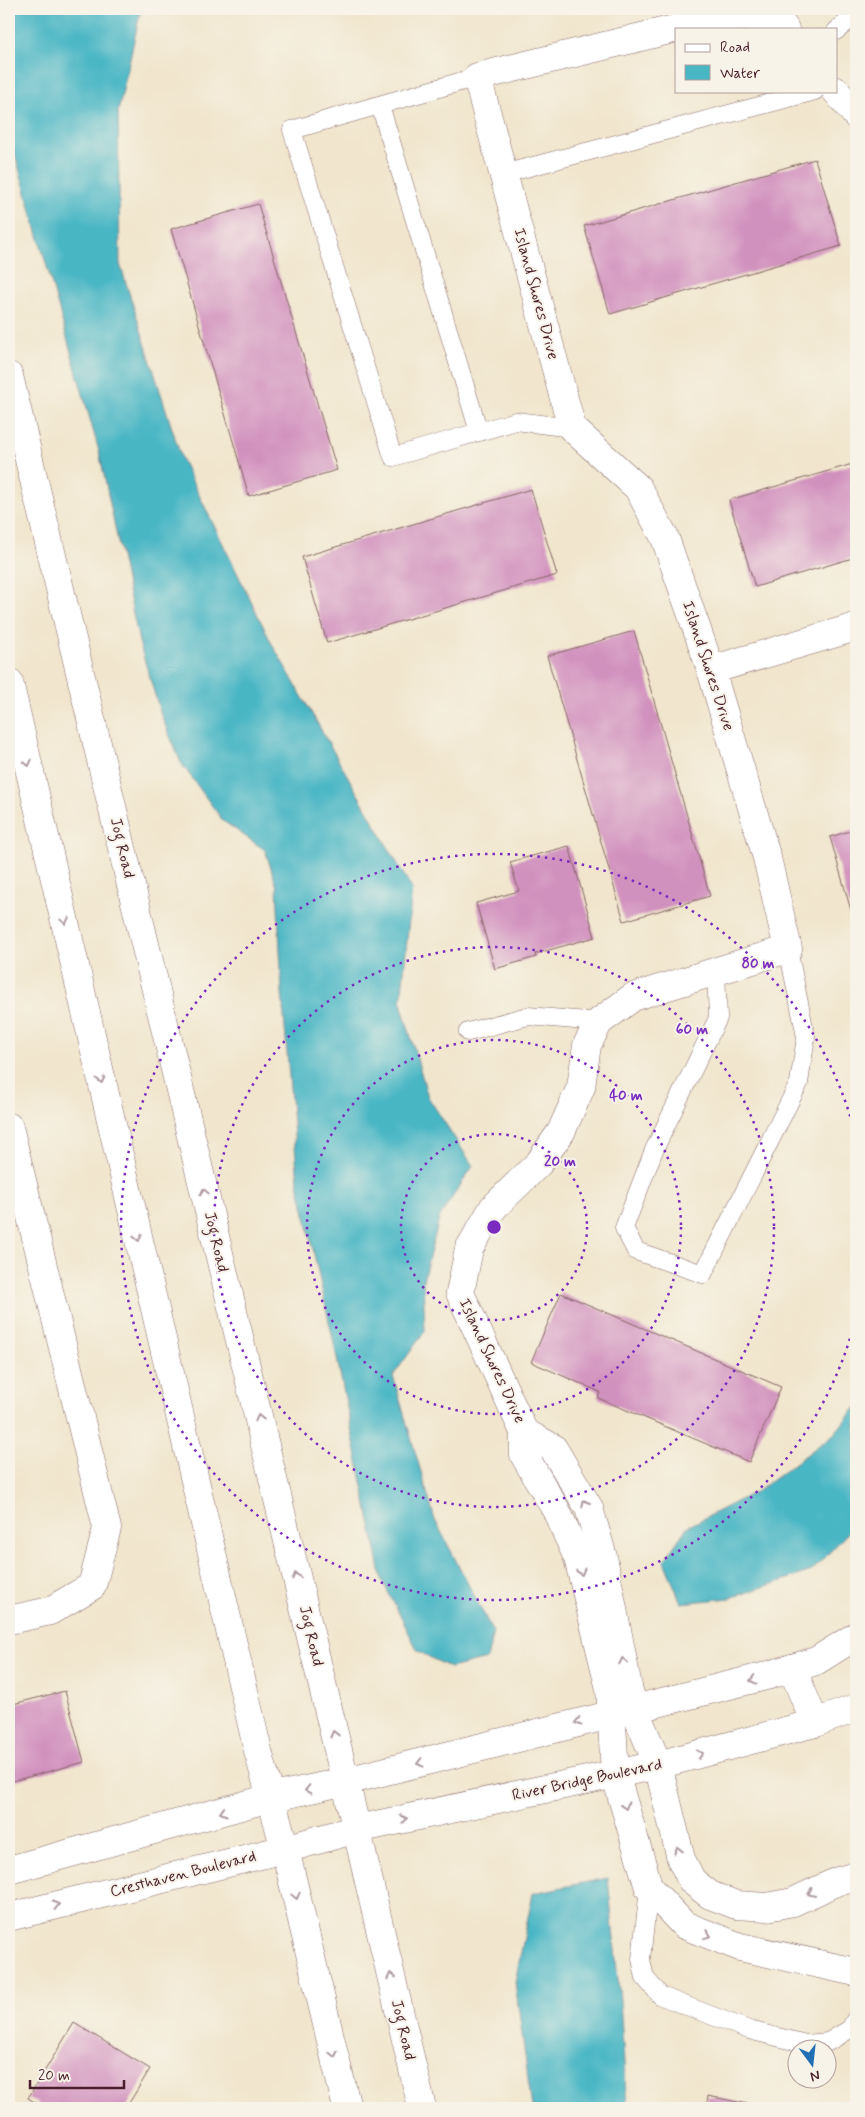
<svg xmlns="http://www.w3.org/2000/svg" width="865" height="2117" font-family="Mynerve,sans-serif">
	<style>
		.water { fill: #49b6c4; stroke: #4a6a78 }
		.building { fill: #d191be }
		.lines { fill: none; stroke-linecap: round; stroke-linejoin: round }
		.service-casing { stroke: #846564; stroke-width: 19 }
		.minor-casing { stroke: #846564; stroke-width: 29 }
		.tertiary-casing { stroke: #846564; stroke-width: 29 }
		.secondary-casing { stroke: #846564; stroke-width: 29 }
		.service { stroke: #fff; stroke-width: 18 }
		.minor { stroke: #fff; stroke-width: 28 }
		.tertiary { stroke: #fff; stroke-width: 28 }
		.secondary { stroke: #fff; stroke-width: 28 }
		.oneway { stroke: #ae9aa0 }
		.ring { fill: none; stroke: #7b2cbf; stroke-width: 2.5; stroke-dasharray: 2.5 5 }
		.labels { text-anchor: middle; dominant-baseline: central; stroke-width: 4; stroke-linejoin: round; paint-order: stroke }
		.street-label { font-size: 16px; fill: #4a1f2b; stroke: #f7f3e8 }
		.centre { fill: #7b2cbf; stroke: #f7f3e8; stroke-width: 2.5 }
		.ring-label { font-size: 15px; text-anchor: middle; font-weight: bold; fill: #7b2cbf; stroke: #f7f3e8; stroke-width: 4; stroke-linejoin: round; paint-order: stroke }
	</style>
	<rect width="100%" height="100%" fill="#f7f3e8"/>
	<filter id="ink" filterUnits="userSpaceOnUse"><feTurbulence type="fractalNoise" baseFrequency=".02" numOctaves="2"/><feDisplacementMap in="SourceGraphic" scale="10" xChannelSelector="R" yChannelSelector="G"/><feConvolveMatrix kernelMatrix="1 2 1 2 8 2 1 2 1" color-interpolation-filters="sRGB"/></filter>
	<filter id="wash" filterUnits="userSpaceOnUse"><feTurbulence type="fractalNoise" baseFrequency=".0096" numOctaves="4" result="noise"/><feDisplacementMap in="SourceGraphic" scale="20" xChannelSelector="R" yChannelSelector="G"/><feGaussianBlur stdDeviation="1.12" result="paint"/><feColorMatrix in="noise" values="0 0 0 0 0 0 0 0 0 0 0 0 0 0 0 0 0 1.4 0 .05"/><feComposite in="paint" operator="in"/></filter>
	<g filter="url(#wash)">
		<rect width="100%" height="100%" fill="#f1e6cd"/>
		<g class="water">
			<polygon points="9,9 141,9 118,112 120,264 182,460 271,642 412,889 401,1003 428,1097 473,1166 440,1216 423,1280 425,1331 393,1376 435,1520 493,1632 487,1659 450,1668 418,1651 382,1580 333,1339 298,1182 282,993 277,887 265,850 223,821 181,763 161,715 139,642 99,451 9,133"/>
			<polygon points="856,1407 856,1524 812,1571 730,1598 681,1603 664,1561 687,1527 759,1490 834,1434"/>
			<polygon points="608,1878 620,2000 627,2108 532,2108 515,1982 533,1893"/>
		</g>
		<g id="blocks">
			<g class="building">
				<polygon points="815,159 841,246 610,314 584,226"/>
				<polygon points="258,204 337,470 249,496 171,229"/>
				<polygon points="856,463 856,557 755,587 729,500"/>
				<polygon points="531,489 557,575 327,643 302,557"/>
				<polygon points="634,631 710,896 624,921 547,656"/>
				<polygon points="856,829 856,928 830,837"/>
				<polygon points="569,846 595,937 535,954 536,957 495,969 476,903 519,891 510,862"/>
				<polygon points="561,1293 781,1387 749,1462 598,1398 600,1392 531,1362"/>
				<polygon points="65,1691 84,1762 9,1782 9,1705"/>
				<polygon points="74,2023 150,2069 126,2108 44,2108 28,2098"/>
				<polygon points="708,2096 763,2107 763,2108 706,2108"/>
			</g>
		</g>
	</g>
	<g filter="url(#ink)">
		<use href="#blocks" fill-opacity="0" stroke="#846564" stroke-width="1"/>
		<g class="lines">
			<defs>
				<g id="service">
					<polyline points="836,31 856,15"/>
					<polyline points="477,77 292,130 393,457 516,421 572,428"/>
					<polyline points="380,105 479,432"/>
					<polyline points="503,174 815,91"/>
					<polyline points="716,971 718,1018 654,1150 624,1228 636,1251 703,1274 799,1083 806,1037 788,949"/>
					<polyline points="468,1032 528,1016 599,1022"/>
					<polyline points="649,1888 641,1959 645,1978 661,1996 749,2030 806,2044 828,2042 850,2029 856,2018"/>
				</g>
				<g id="minor">
					<polyline points="785,29 783,26 758,17 719,18 477,77 572,428 638,488 665,538 711,670 767,858 788,949 633,997 599,1022 587,1045 581,1087 561,1132 539,1163 493,1208 469,1249 460,1293 524,1432 524,1455 556,1510 578,1558 610,1689 615,1774 649,1888 684,1925 740,1947 856,1972"/>
					<polyline points="836,91 856,115"/>
					<polyline points="711,670 856,627"/>
					<polyline points="9,1127 107,1528 92,1586 50,1611 9,1620"/>
					<polyline points="524,1432 553,1448 589,1508 603,1557 628,1687 634,1708 658,1765 681,1859 692,1881 710,1895 736,1905 767,1907 793,1902 838,1881 856,1876"/>
					<polyline points="792,1668 815,1723"/>
					<polyline points="346,1781 766,1676 816,1661 856,1636"/>
					<polyline points="357,1829 658,1765 815,1723 856,1708"/>
				</g>
				<g id="tertiary">
					<polyline points="9,1870 270,1798 346,1781"/>
					<polyline points="9,1917 285,1849 357,1829"/>
				</g>
				<g id="secondary">
					<polyline points="9,376 338,1750 422,2108"/>
					<polyline points="9,682 258,1751 285,1849 347,2108"/>
				</g>
			</defs>
			<use href="#service" class="service-casing"/>
			<use href="#minor" class="minor-casing"/>
			<use href="#tertiary" class="tertiary-casing"/>
			<use href="#secondary" class="secondary-casing"/>
			<use href="#service" class="service"/>
			<use href="#minor" class="minor"/>
			<use href="#tertiary" class="tertiary"/>
			<use href="#secondary" class="secondary"/>
		</g>
		<defs><path id="oneway-chevron" d="M-2-3.5L2.5 0L-2 3.5" fill="none" stroke-width="1.6" stroke-linecap="round" stroke-linejoin="round" transform="scale(1.25)"/></defs>
		<g class="oneway">
			<use href="#oneway-chevron" transform="translate(28 763) rotate(77)"/>
			<use href="#oneway-chevron" transform="translate(65 921) rotate(77)"/>
			<use href="#oneway-chevron" transform="translate(101 1080) rotate(77)"/>
			<use href="#oneway-chevron" transform="translate(204 1192) rotate(-103)"/>
			<use href="#oneway-chevron" transform="translate(138 1238) rotate(77)"/>
			<use href="#oneway-chevron" transform="translate(259 1418) rotate(-103)"/>
			<use href="#oneway-chevron" transform="translate(585 1503) rotate(-118)"/>
			<use href="#oneway-chevron" transform="translate(581 1572) rotate(76)"/>
			<use href="#oneway-chevron" transform="translate(296 1576) rotate(-103)"/>
			<use href="#oneway-chevron" transform="translate(623 1661) rotate(-101)"/>
			<use href="#oneway-chevron" transform="translate(753 1680) rotate(166)"/>
			<use href="#oneway-chevron" transform="translate(578 1722) rotate(166)"/>
			<use href="#oneway-chevron" transform="translate(334 1734) rotate(-104)"/>
			<use href="#oneway-chevron" transform="translate(700 1754) rotate(-15)"/>
			<use href="#oneway-chevron" transform="translate(420 1763) rotate(166)"/>
			<use href="#oneway-chevron" transform="translate(308 1790) rotate(167)"/>
			<use href="#oneway-chevron" transform="translate(625 1806) rotate(73)"/>
			<use href="#oneway-chevron" transform="translate(223 1812) rotate(164)"/>
			<use href="#oneway-chevron" transform="translate(404 1819) rotate(-12)"/>
			<use href="#oneway-chevron" transform="translate(678 1850) rotate(-104)"/>
			<use href="#oneway-chevron" transform="translate(811 1893) rotate(155)"/>
			<use href="#oneway-chevron" transform="translate(296 1896) rotate(77)"/>
			<use href="#oneway-chevron" transform="translate(56 1905) rotate(-14)"/>
			<use href="#oneway-chevron" transform="translate(708 1935) rotate(22)"/>
			<use href="#oneway-chevron" transform="translate(391 1976) rotate(-103)"/>
			<use href="#oneway-chevron" transform="translate(334 2054) rotate(77)"/>
		</g>
	</g>
	<g class="ring">
		<circle cx="494" cy="1227" r="93"/>
		<circle cx="494" cy="1227" r="187"/>
		<circle cx="494" cy="1227" r="280"/>
		<path d="M856 1317A373 373 0 1 1 856 1137"/>
	</g>
	<g class="labels">
		<g class="street-label">
			<text transform="translate(536 294) rotate(75)">Island Shores Drive</text>
			<text transform="translate(708 666) rotate(72)">Island Shores Drive</text>
			<text transform="translate(122 848) rotate(77)">Jog Road</text>
			<text transform="translate(216 1242) rotate(77)">Jog Road</text>
			<text transform="translate(492 1361) rotate(65)">Island Shores Drive</text>
			<text transform="translate(311 1636) rotate(77)">Jog Road</text>
			<text transform="translate(587 1780) rotate(-12)">River Bridge Boulevard</text>
			<text transform="translate(183 1874) rotate(-14)">Cresthaven Boulevard</text>
			<text transform="translate(403 2030) rotate(77)">Jog Road</text>
		</g>
	</g>
	<circle cx="494" cy="1227" r="8" class="centre"/>
	<g class="ring-label">
		<text x="758" y="968">80 m</text>
		<text x="692" y="1034">60 m</text>
		<text x="626" y="1100">40 m</text>
		<text x="560" y="1166">20 m</text>
	</g>
	<rect width="865" height="2117" fill="none" stroke="#f7f3e8" stroke-width="30"/>
	<rect x="675" y="28" width="162" height="65" fill="#f7f3e8" stroke="#b29e9c"/>
	<rect x="685" y="44" width="25" height="8" fill="#ffffff" stroke="#b29e9c"/>
	<text x="720" y="52" font-size="15" fill="#4a1f2b">Road</text>
	<rect x="685" y="65" width="25" height="15" fill="#49b6c4" stroke="#b29e9c"/>
	<text x="720" y="78" font-size="15" fill="#4a1f2b">Water</text>
	<g transform="translate(812 2064) rotate(165)"><circle r="24" fill="#f7f3e8" stroke="#b29e9c"/>
	<path d="M0-4L9 19L0 12L-9 19Z" fill="#1f6fb2"/>
	<text y="-8" font-size="14" font-weight="bold" text-anchor="middle" fill="#4a1f2b">N</text>
	</g>
	<path d="M30 2080v8h94v-8" fill="none" stroke="#4a1f2b" stroke-width="2.5"/>
	<text x="38" y="2080" font-size="15" fill="#4a1f2b" stroke="#f7f3e8" stroke-width="4" paint-order="stroke">20 m</text>
</svg>
